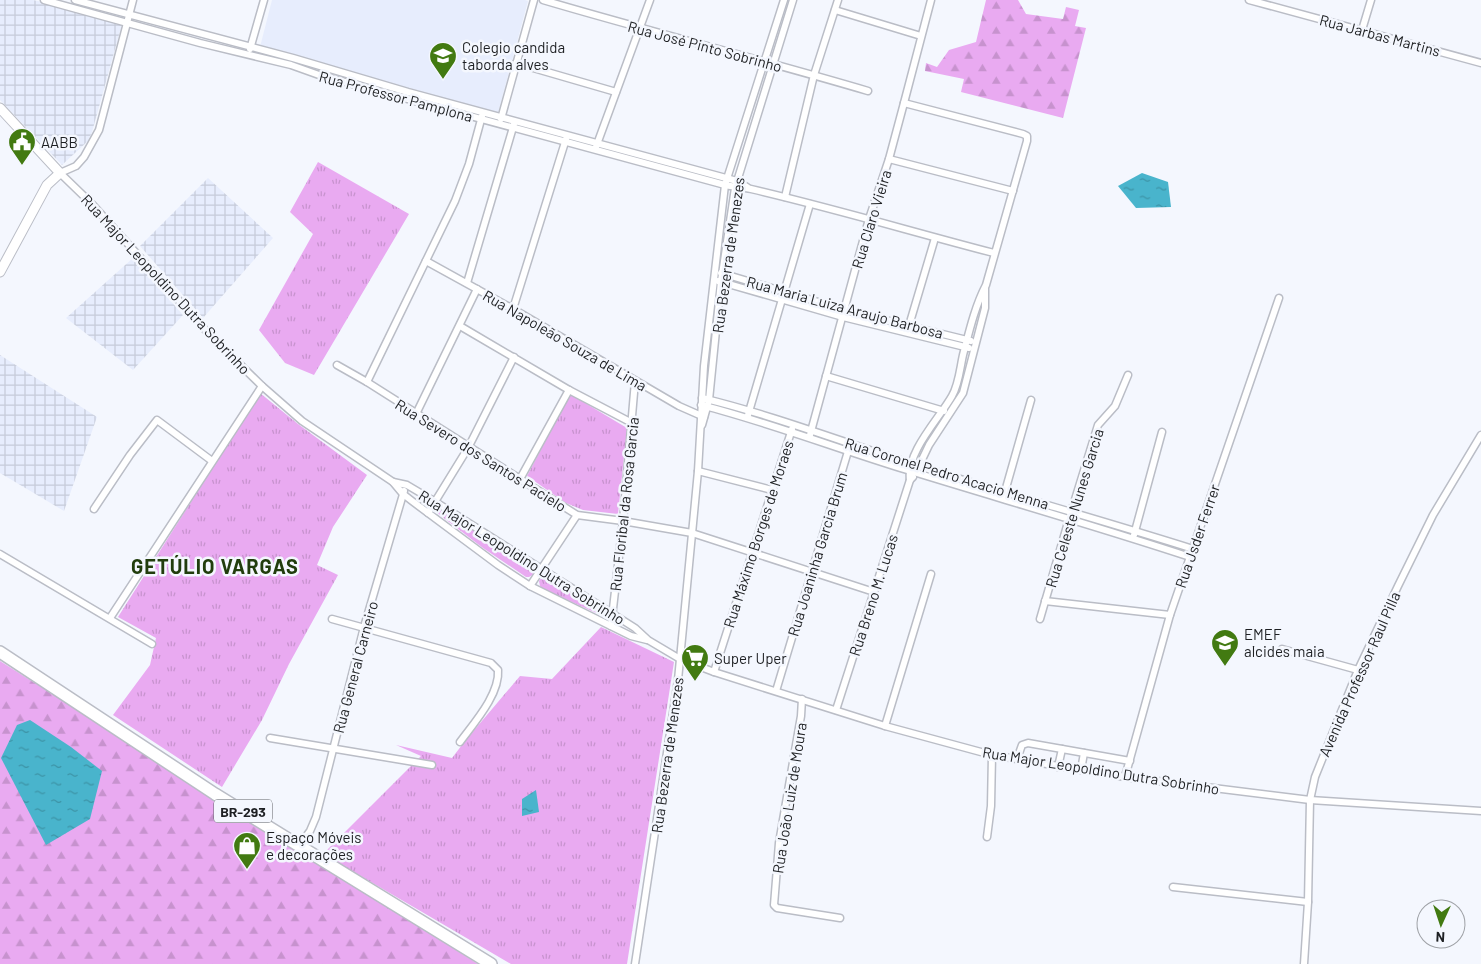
<svg xmlns="http://www.w3.org/2000/svg" width="1481" height="964" font-family="Barlow,sans-serif">
	<style>
		.built { fill: #e7edfd }
		.industrial { fill: url(#industrial-grid) }
		.grass { fill: url(#grass-tufts) }
		.forest { fill: url(#forest-firs) }
		.water { fill: url(#water-ripples) }
		.lines { fill: none; stroke-linecap: round; stroke-linejoin: round }
		.street-casing { stroke: #babdc6; stroke-width: 9 }
		.secondary-casing { stroke: #babdc6; stroke-width: 11 }
		.highway-casing { stroke: #babdc6; stroke-width: 14 }
		.street { stroke: #fff; stroke-width: 6 }
		.secondary { stroke: #fff; stroke-width: 9 }
		.highway { stroke: #fff; stroke-width: 11 }
		.labels { text-anchor: middle; dominant-baseline: central; stroke-width: 5; stroke-linejoin: round; paint-order: stroke }
		.shield { fill: #f4f7fe; stroke: #5e6065; stroke-width: 1 }
		.shield-label { font-size: 14px; font-weight: bold; fill: #1e2023 }
		.street-label { font-size: 15px; fill: #1e2023; stroke: #f4f7fe }
		.poi-label { font-size: 15px; fill: #1e2023; stroke: #f4f7fe; text-anchor: start }
		.district-label { font-size: 20px; font-weight: bold; letter-spacing: 1px; fill: #213d0d; stroke: #f4f7fe }
	</style>
	<defs>
		<pattern id="industrial-grid" width="8" height="8" patternUnits="userSpaceOnUse" patternTransform="scale(1.25)"><rect width="8" height="8" fill="#e7edfd"/><path d="M0 4h8M4 0v8" fill="none" stroke="#c6cbd9"/></pattern>
		<pattern id="grass-tufts" width="24" height="20" patternUnits="userSpaceOnUse" patternTransform="scale(1.25)"><rect width="24" height="20" fill="#e9aaf1"/><path d="M3 7l-1-3M5 7V3M7 7l1-3M15 17l-1-3M17 17v-4M19 17l1-3" fill="none" stroke="#c792ce"/></pattern>
		<pattern id="forest-firs" width="22" height="20" patternUnits="userSpaceOnUse" patternTransform="scale(1.25)"><rect width="22" height="20" fill="#e9aaf1"/><path d="M5 1l3.5 6h-7zM16 11l3.5 6h-7z" fill="#c792ce"/></pattern>
		<pattern id="water-ripples" width="26" height="14" patternUnits="userSpaceOnUse" patternTransform="scale(1.25)"><rect width="26" height="14" fill="#49b4cc"/><path d="M2 4q2-2 4 0t4 0M15 11q2-2 4 0t4 0" fill="none" stroke="#3c92a5"/></pattern>
	</defs>
	<rect width="100%" height="100%" fill="#f4f7fe"/>
	<polygon class="built" points="272,0 525,0 528,1 498,113 260,47"/>
	<g class="industrial">
		<polygon points="0,0 33,0 60,6 122,24 92,132 88,141 62,165 0,100"/>
		<polygon points="208,178 273,238 203,318 140,246"/>
		<polygon points="133,258 183,315 133,370 66,318"/>
		<polygon points="0,355 97,417 64,511 0,473"/>
	</g>
	<g class="grass">
		<polygon points="318,162 409,214 314,375 285,363 259,330 313,234 290,212"/>
		<polygon points="260,393 298,424 367,475 333,527 317,565 338,575 289,664 262,720 222,787 113,715 150,665 156,638 118,617"/>
		<polygon points="570,394 627,428 618,514 583,510 566,503 527,476"/>
		<polygon points="437,507 532,567 534,574 529,577 526,577 483,548 436,512 435,509"/>
		<polygon points="542,577 547,577 606,613 607,616 605,617 543,589 540,586 539,581"/>
		<polygon points="601,627 674,662 627,964 511,964 323,854 421,756 396,745 452,758 465,741 520,676 552,679"/>
	</g>
	<g class="forest">
		<polygon points="986,0 1018,0 1026,14 1063,19 1066,7 1079,10 1075,26 1086,28 1063,118 961,92 964,79 925,71 926,63 937,67 949,50 976,42"/>
		<polygon points="0,661 478,964 0,964"/>
	</g>
	<g class="water">
		<polygon points="1142,173 1168,182 1171,207 1136,208 1118,186"/>
		<polygon points="30,720 71,747 102,771 90,819 46,845 1,758 17,725"/>
		<polygon points="536,790 539,812 522,816 522,799"/>
	</g>
	<g class="lines">
		<defs>
			<g id="street">
				<path d="M44 0 200 43 291 65 319 75 725 185C734 187 743 187 751 189 833 208 913 232 994 253"/>
				<polyline points="75,0 293,58 408,92 689,168 737,181 747,187"/>
				<polyline points="133,0 99,130 84,157 76,166 60,173 92,204 209,334 262,386 302,421 393,482 403,494 412,501 498,565 530,586 631,636 647,640"/>
				<path d="M543 0C651 32 760 59 868 91"/>
				<polyline points="1249,0 1481,63"/>
				<polyline points="835,10 921,36"/>
				<polyline points="1362,30 1371,0"/>
				<polyline points="250,49 264,0"/>
				<polyline points="516,63 616,92"/>
				<path d="M904 103 1023 134 1027 136V141L986 285C975 306 969 332 963 355 960 368 959 384 952 396 939 419 906 452 910 480"/>
				<polyline points="501,119 534,0"/>
				<polyline points="596,147 650,0"/>
				<polyline points="889,159 1013,191"/>
				<polyline points="785,197 814,75 838,0"/>
				<polyline points="426,261 513,309 679,406 704,417"/>
				<polyline points="721,273 845,310 971,341"/>
				<polyline points="718,281 843,317 969,348"/>
				<polyline points="467,283 514,124"/>
				<polyline points="513,309 566,139"/>
				<polyline points="460,326 569,390 632,423"/>
				<polyline points="908,329 935,238"/>
				<polyline points="337,365 367,382 577,515 623,521 692,533 874,592"/>
				<polyline points="826,376 944,411"/>
				<polyline points="367,382 455,201 469,164 482,116"/>
				<path d="M702 398C772 415 840 441 909 463 1003 493 1098 519 1193 549"/>
				<path d="M701 405C771 423 838 449 907 470 1001 499 1096 526 1190 557"/>
				<polyline points="416,414 477,289"/>
				<polyline points="748,415 810,204"/>
				<polyline points="702,425 709,400 721,281 735,188 793,0"/>
				<polyline points="810,435 869,219 889,159 904,103 931,0"/>
				<polyline points="918,468 929,445 963,393 985,308 985,289"/>
				<polyline points="698,471 772,490"/>
				<polyline points="520,479 569,390"/>
				<polyline points="393,482 407,485 434,501 635,628 648,640 680,659 714,672 885,726 992,755 1125,777 1310,800 1481,811"/>
				<polyline points="1004,495 1031,400"/>
				<polyline points="94,509 130,455 157,420 212,461"/>
				<polyline points="428,513 468,448 514,357"/>
				<polyline points="1134,535 1162,432"/>
				<polyline points="0,554 152,644"/>
				<polyline points="530,586 577,515"/>
				<polyline points="1045,601 1170,615"/>
				<polyline points="110,618 262,386"/>
				<path d="M332 619 491 663 498 670C500 694 474 723 460 742"/>
				<polyline points="1040,619 1069,519 1098,425 1115,406 1128,375"/>
				<polyline points="611,626 623,521 635,381"/>
				<polyline points="1282,649 1358,670"/>
				<polyline points="714,672 792,429"/>
				<polyline points="776,691 849,448"/>
				<polyline points="802,699 801,716 779,843 774,905 777,908 840,918"/>
				<polyline points="836,710 910,480 913,477"/>
				<polyline points="885,726 931,574"/>
				<polyline points="270,738 432,765"/>
				<polyline points="1017,759 1022,745 1028,743 1130,761"/>
				<polyline points="1058,767 1062,749"/>
				<polyline points="1081,770 1084,753"/>
				<polyline points="1125,777 1170,615 1279,298"/>
				<polyline points="987,837 991,806 992,755"/>
				<polyline points="299,846 310,831 316,817 364,627 404,491"/>
				<polyline points="1173,887 1308,902"/>
				<polyline points="635,964 678,680 698,471 704,366 725,185 784,0"/>
				<polyline points="1304,964 1308,902 1310,800 1315,777 1358,670 1398,586 1433,515 1481,435"/>
			</g>
			<polyline id="secondary" points="0,108 60,173 47,185 0,272"/>
			<polyline id="highway" points="0,652 215,794 491,964"/>
		</defs>
		<use href="#street" class="street-casing"/>
		<use href="#secondary" class="secondary-casing"/>
		<use href="#highway" class="highway-casing"/>
		<use href="#street" class="street"/>
		<use href="#secondary" class="secondary"/>
		<use href="#highway" class="highway"/>
	</g>
	<defs>
		<symbol id="school-pin" viewBox="-11 -11 22 30"><path d="M0 17L-7.5 6A9.5 9.5 0 1 1 7.5 6Z" fill="#427a11" stroke="#f4f7fe"/><path d="M0-5L7-2L0 1L-7-2ZM-4 1L0 2.5L4 1V4Q0 6-4 4Z" fill="#fff"/></symbol>
		<symbol id="civic-pin" viewBox="-11 -11 22 30"><path d="M0 17L-7.5 6A9.5 9.5 0 1 1 7.5 6Z" fill="#427a11" stroke="#f4f7fe"/><path d="M-.6-6.5H3V-4.5H.6V-3L4-1V1h2V6H-6V1h2V-1L-.6-3ZM-1.2 2.5V6h2.4V2.5Z" fill="#fff"/></symbol>
		<symbol id="supermarket-pin" viewBox="-11 -11 22 30"><path d="M0 17L-7.5 6A9.5 9.5 0 1 1 7.5 6Z" fill="#427a11" stroke="#f4f7fe"/><path d="M-6-5.5h2.5l.6 2H6L4.5 2H-2.5L-4.4-4H-6ZM-1.5 3.2a1.3 1.3 0 1 0 .1 0ZM3 3.2a1.3 1.3 0 1 0 .1 0Z" fill="#fff"/></symbol>
		<symbol id="shop-pin" viewBox="-11 -11 22 30"><path d="M0 17L-7.5 6A9.5 9.5 0 1 1 7.5 6Z" fill="#427a11" stroke="#f4f7fe"/><path d="M-5-2.5h2.3a2.7 3.5 0 0 1 5.4 0H5L5.5 6h-11ZM-1.5-2.5h3a1.5 2.3 0 0 0-3 0Z" fill="#fff"/></symbol>
	</defs>
	<g fill-rule="evenodd">
		<use href="#school-pin" x="427" y="40" width="32" height="43"/>
		<use href="#civic-pin" x="6" y="126" width="32" height="43"/>
		<use href="#school-pin" x="1209" y="627" width="32" height="43"/>
		<use href="#supermarket-pin" x="679" y="642" width="32" height="43"/>
		<use href="#shop-pin" x="231" y="830" width="32" height="43"/>
	</g>
	<g class="labels">
		<rect class="shield" x="214" y="799.5" width="58" height="23" rx="4"/>
		<g class="shield-label">
			<text x="243" y="811">BR-293</text>
		</g>
		<g class="street-label">
			<text transform="translate(1380 35) rotate(15)">Rua Jarbas Martins</text>
			<text transform="translate(705 46) rotate(15)">Rua José Pinto Sobrinho</text>
			<text transform="translate(396 96) rotate(15)">Rua Professor Pamplona</text>
			<text transform="translate(871 219) rotate(-73)">Rua Claro Vieira</text>
			<text transform="translate(728 255) rotate(-82)">Rua Bezerra de Menezes</text>
			<text transform="translate(166 284) rotate(47)">Rua Major Leopoldino Dutra Sobrinho</text>
			<text transform="translate(845 307) rotate(15)">Rua Maria Luiza Araujo Barbosa</text>
			<text transform="translate(565 340) rotate(30)">Rua Napoleão Souza de Lima</text>
			<text transform="translate(481 455) rotate(32)">Rua Severo dos Santos Pacielo</text>
			<text transform="translate(947 473) rotate(17)">Rua Coronel Pedro Acacio Menna</text>
			<text transform="translate(624 504) rotate(-84)">Rua Floribal da Rosa Garcia</text>
			<text transform="translate(1074 508) rotate(-73)">Rua Celeste Nunes Garcia</text>
			<text transform="translate(758 534) rotate(-72)">Rua Máximo Borges de Moraes</text>
			<text transform="translate(1197 536) rotate(-71)">Rua Jsder Ferrer</text>
			<text transform="translate(817 554) rotate(-73)">Rua Joaninha Garcia Brum</text>
			<text transform="translate(522 557) rotate(32)">Rua Major Leopoldino Dutra Sobrinho</text>
			<text transform="translate(873 595) rotate(-72)">Rua Breno M. Lucas</text>
			<text transform="translate(355 667) rotate(-75)">Rua General Carneiro</text>
			<text transform="translate(1359 674) rotate(-66)">Avenida Professor Raul Pilla</text>
			<text transform="translate(667 755) rotate(-82)">Rua Bezerra de Menezes</text>
			<text transform="translate(1101 770) rotate(9)">Rua Major Leopoldino Dutra Sobrinho</text>
			<text transform="translate(789 798) rotate(-81)">Rua João Luiz de Moura</text>
		</g>
		<g class="poi-label">
			<text x="462" y="47">Colegio candida<tspan x="462" dy="17">taborda alves</tspan></text>
			<text x="41" y="142">AABB</text>
			<text x="1244" y="634">EMEF<tspan x="1244" dy="17">alcides maia</tspan></text>
			<text x="714" y="658">Super Uper</text>
			<text x="266" y="837">Espaço Móveis<tspan x="266" dy="17">e decorações</tspan></text>
		</g>
		<g class="district-label">
			<text x="215" y="566">GETÚLIO VARGAS</text>
		</g>
	</g>
	<g transform="translate(1441 924) rotate(183)"><circle r="24" fill="#f4f7fe" stroke="#9ea1a6"/>
	<path d="M0-4L9 19L0 12L-9 19Z" fill="#427a11"/>
	<text y="-8" font-size="14" font-weight="bold" text-anchor="middle" fill="#1e2023">N</text>
	</g>
</svg>
